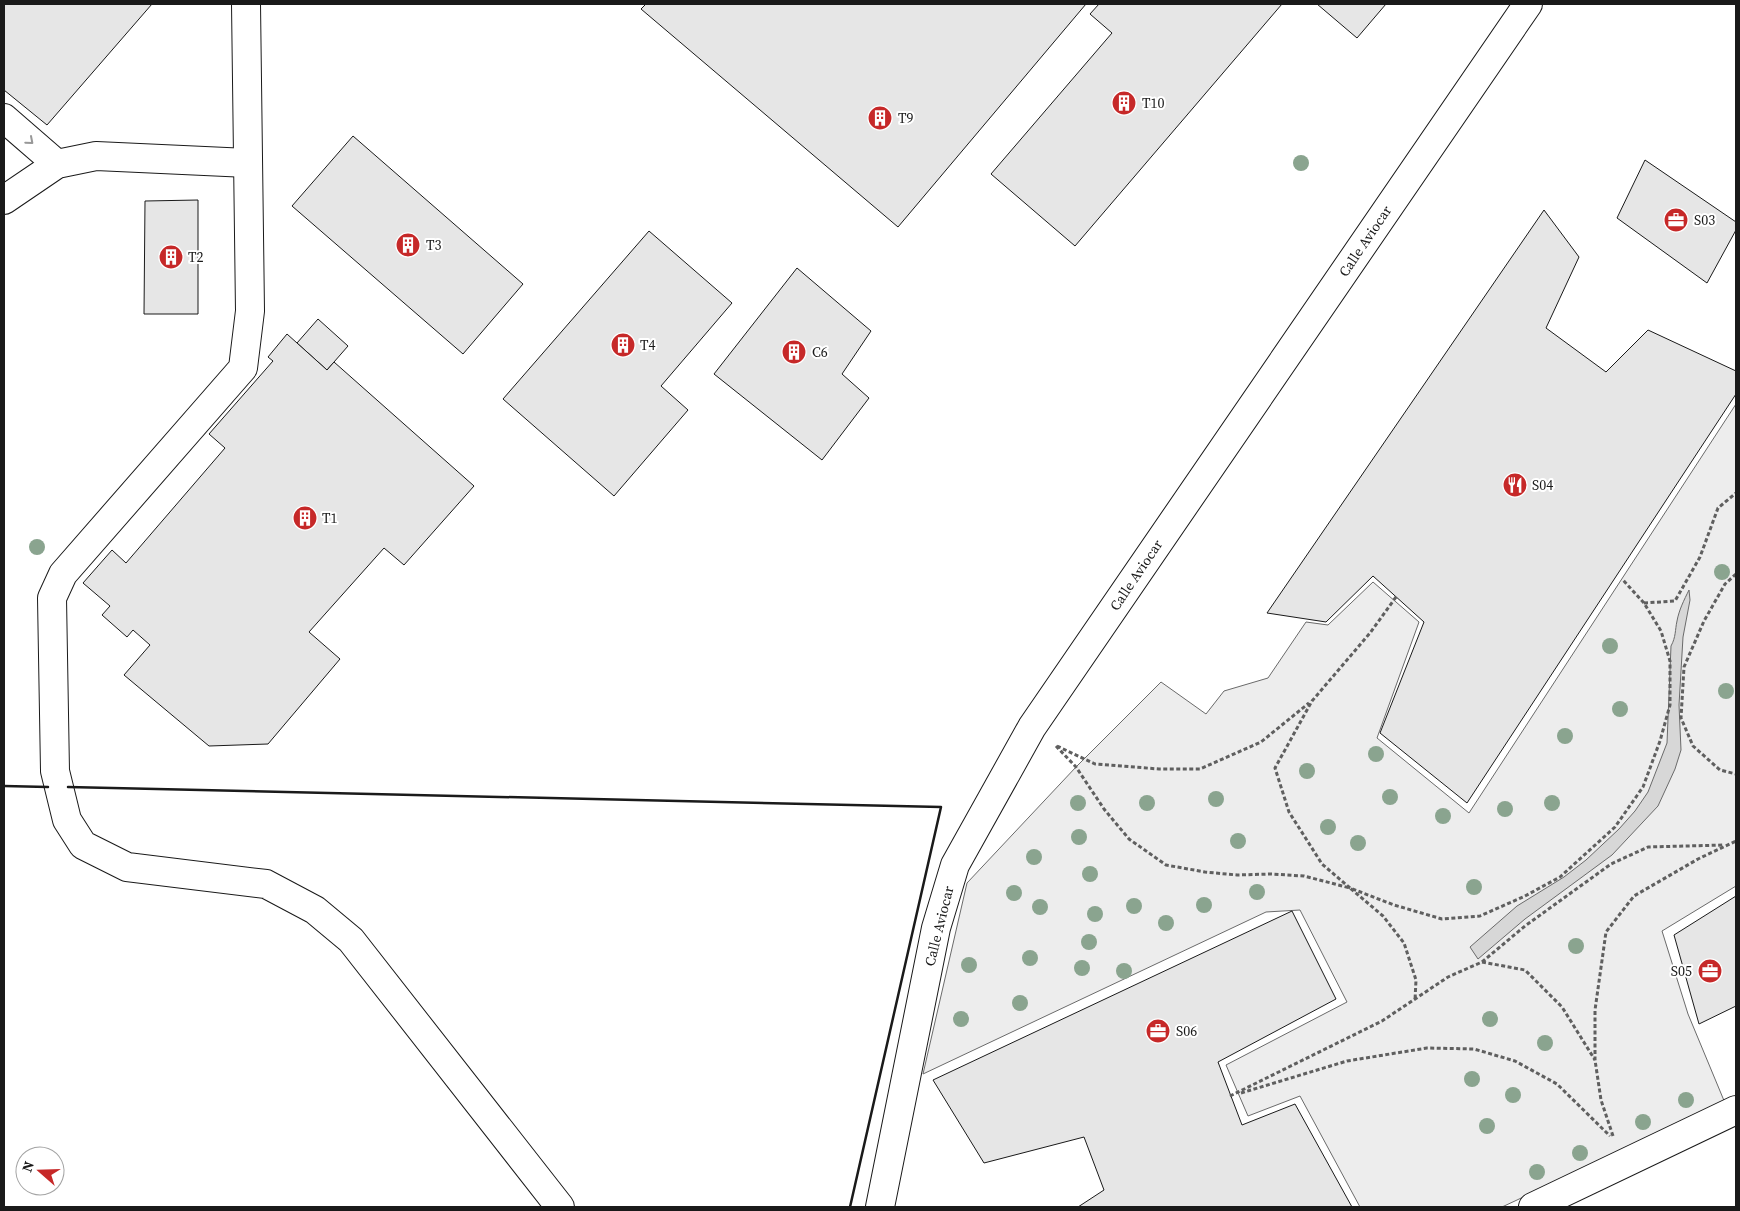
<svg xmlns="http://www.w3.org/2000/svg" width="1740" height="1211" font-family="'Source Serif 4',serif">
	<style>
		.green { fill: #ededed; stroke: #6a6a6a }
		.water { fill: #d7d7d7; stroke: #6a6a6a }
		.building { fill: #e6e6e6; stroke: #1a1a1a }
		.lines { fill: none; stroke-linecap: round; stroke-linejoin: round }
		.minor-casing { stroke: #1a1a1a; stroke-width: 30 }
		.path { stroke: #5f5f5f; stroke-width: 3; stroke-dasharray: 4 2.5; stroke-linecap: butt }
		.minor { stroke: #fff; stroke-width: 28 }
		.wall { stroke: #1a1a1a; stroke-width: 2.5 }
		.tree { fill: #8aa48f }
		.oneway { stroke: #989898 }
		.labels { text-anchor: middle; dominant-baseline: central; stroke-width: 4; stroke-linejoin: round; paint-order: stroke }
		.poi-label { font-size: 14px; fill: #1a1a1a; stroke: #fff; text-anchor: start }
		.street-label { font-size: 14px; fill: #1a1a1a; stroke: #fff }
	</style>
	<rect width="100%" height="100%" fill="#fff"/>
	<polygon class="green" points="1736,404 1736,886 1662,931 1688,1014 1725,1103 1502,1207 1360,1207 1300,1096 1248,1116 1226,1065 1347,1002 1300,910 1266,912 923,1074 967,883 1076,767 1161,682 1206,714 1224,691 1268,678 1306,622 1328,625 1373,582 1419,622 1377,738 1469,813"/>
	<path class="water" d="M1689 590 1690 600 1683 637 1679 705 1681 750 1675 769 1658 806 1612 855 1525 919 1478 959 1470 947 1517 906 1564 877 1586 860 1619 829 1635 811 1648 792 1667 743 1671 646C1676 637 1675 630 1677 621 1679 610 1684 600 1689 590Z"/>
	<g class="building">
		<polygon points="4,4 152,4 47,125 4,90"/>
		<polygon points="646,4 1086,4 898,227 641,9"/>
		<polygon points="1099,4 1282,4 1075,246 991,174 1112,33 1090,14"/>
		<polygon points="1317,4 1386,4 1357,38"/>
		<polygon points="353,136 523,284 463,354 292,206"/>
		<polygon points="1645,160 1736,222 1736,230 1707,283 1617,218"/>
		<polygon points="198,200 198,314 144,314 145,201"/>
		<polygon points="1544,210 1579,257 1546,328 1606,372 1648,330 1736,371 1736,394 1467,803 1380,733 1424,622 1373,576 1326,622 1267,613"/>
		<polygon points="649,231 732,303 661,386 688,410 614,496 503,399"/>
		<polygon points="797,268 871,331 842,374 869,398 822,460 714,374"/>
		<polygon points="318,319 348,346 327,370 297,343"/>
		<polygon points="287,334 327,370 334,362 474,486 404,565 384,548 309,632 340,659 268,744 209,746 124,675 150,645 133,630 127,637 102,615 110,606 83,583 112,550 126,563 225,448 209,434 273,361 268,357"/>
		<polygon points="1736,896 1736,1006 1699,1024 1674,935"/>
		<polygon points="1292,911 1336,999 1218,1062 1242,1125 1295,1104 1352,1207 1078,1207 1104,1190 1084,1137 984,1163 933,1080"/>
	</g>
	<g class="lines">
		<defs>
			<g id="minor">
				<polyline points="246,4 250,311 243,368 63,574 52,598 55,771 67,820 83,845 127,867 266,884 315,910 351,940 560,1207"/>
				<polyline points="4,118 57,164"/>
				<polyline points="4,200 57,164 96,156 248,163"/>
				<polyline points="880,1207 936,928 955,865 1032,727 1528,4"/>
				<polyline points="1533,1207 1736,1110"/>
			</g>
		</defs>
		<use href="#minor" class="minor-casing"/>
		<g class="path">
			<polyline points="1736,574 1725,584 1704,621 1684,667 1681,718 1693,746 1720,770 1736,774"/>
			<polyline points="1396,597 1370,633 1312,701 1275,768 1289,812 1322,864 1350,888 1394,905 1442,919 1480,916 1525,896 1560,877 1615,827 1643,787 1660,741 1670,705 1670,661 1661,631 1644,603 1622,579"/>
			<polyline points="1644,603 1675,601 1700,557 1718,508 1736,493"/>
			<polyline points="1056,746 1076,767 1104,809 1129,839 1166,865 1205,872 1237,875 1271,874 1304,876 1350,888 1383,916 1404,943 1416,980 1415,1000"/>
			<polyline points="1057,746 1095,764 1159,769 1200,769 1261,742 1309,703"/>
			<polyline points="1482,962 1525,926 1611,864 1648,847 1724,845"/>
			<polyline points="1241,1093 1347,1061 1427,1048 1474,1049 1515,1061 1557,1084 1610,1136"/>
			<polyline points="1230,1096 1382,1021 1448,977 1482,962 1525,970 1562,1007 1595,1060"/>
			<polyline points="1613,1136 1601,1100 1595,1060 1595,1010 1606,932 1634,896 1698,859 1736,841"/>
		</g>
		<use href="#minor" class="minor"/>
		<g class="wall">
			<polyline points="4,786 48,787"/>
			<polyline points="68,787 941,807 850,1207"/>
		</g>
	</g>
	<g class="tree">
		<circle cx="1301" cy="163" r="8"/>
		<circle cx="37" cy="547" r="8"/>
		<circle cx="1722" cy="572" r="8"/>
		<circle cx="1610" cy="646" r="8"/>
		<circle cx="1726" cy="691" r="8"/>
		<circle cx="1620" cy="709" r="8"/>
		<circle cx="1565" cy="736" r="8"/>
		<circle cx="1376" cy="754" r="8"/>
		<circle cx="1307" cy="771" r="8"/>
		<circle cx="1390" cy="797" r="8"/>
		<circle cx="1216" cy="799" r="8"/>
		<circle cx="1078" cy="803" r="8"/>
		<circle cx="1147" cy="803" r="8"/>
		<circle cx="1552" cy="803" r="8"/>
		<circle cx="1505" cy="809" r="8"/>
		<circle cx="1443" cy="816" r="8"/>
		<circle cx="1328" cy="827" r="8"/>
		<circle cx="1079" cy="837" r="8"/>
		<circle cx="1238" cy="841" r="8"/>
		<circle cx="1358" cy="843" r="8"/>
		<circle cx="1034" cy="857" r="8"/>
		<circle cx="1090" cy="874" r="8"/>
		<circle cx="1474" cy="887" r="8"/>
		<circle cx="1257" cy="892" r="8"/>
		<circle cx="1014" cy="893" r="8"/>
		<circle cx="1204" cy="905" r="8"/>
		<circle cx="1134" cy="906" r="8"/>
		<circle cx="1040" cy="907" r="8"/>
		<circle cx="1095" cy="914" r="8"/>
		<circle cx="1166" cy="923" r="8"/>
		<circle cx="1089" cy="942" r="8"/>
		<circle cx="1576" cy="946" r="8"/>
		<circle cx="1030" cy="958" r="8"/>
		<circle cx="969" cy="965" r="8"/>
		<circle cx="1082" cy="968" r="8"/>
		<circle cx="1124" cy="971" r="8"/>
		<circle cx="1020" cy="1003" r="8"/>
		<circle cx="961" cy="1019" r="8"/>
		<circle cx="1490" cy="1019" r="8"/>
		<circle cx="1545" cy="1043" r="8"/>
		<circle cx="1472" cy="1079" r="8"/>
		<circle cx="1513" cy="1095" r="8"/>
		<circle cx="1686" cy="1100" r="8"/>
		<circle cx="1643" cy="1122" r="8"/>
		<circle cx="1487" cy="1126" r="8"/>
		<circle cx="1580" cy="1153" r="8"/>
		<circle cx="1537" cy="1172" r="8"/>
	</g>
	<defs><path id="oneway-chevron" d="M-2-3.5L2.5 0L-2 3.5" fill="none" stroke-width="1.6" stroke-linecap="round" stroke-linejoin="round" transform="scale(1.25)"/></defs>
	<use class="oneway" href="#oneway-chevron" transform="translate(30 141) rotate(41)"/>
	<defs>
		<symbol id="building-disc" viewBox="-11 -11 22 22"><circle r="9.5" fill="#c62828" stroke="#fff"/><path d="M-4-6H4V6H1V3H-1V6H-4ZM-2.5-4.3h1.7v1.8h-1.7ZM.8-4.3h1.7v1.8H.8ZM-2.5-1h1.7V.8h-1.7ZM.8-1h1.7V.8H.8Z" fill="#fff"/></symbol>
		<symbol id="office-disc" viewBox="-11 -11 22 22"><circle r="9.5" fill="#c62828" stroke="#fff"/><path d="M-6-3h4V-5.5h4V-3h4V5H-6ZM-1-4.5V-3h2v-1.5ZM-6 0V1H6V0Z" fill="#fff"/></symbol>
		<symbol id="restaurant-disc" viewBox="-11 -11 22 22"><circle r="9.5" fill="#c62828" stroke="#fff"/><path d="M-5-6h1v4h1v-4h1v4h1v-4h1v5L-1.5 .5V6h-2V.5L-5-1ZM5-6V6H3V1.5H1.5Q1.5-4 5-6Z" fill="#fff"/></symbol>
	</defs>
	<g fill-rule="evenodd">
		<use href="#building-disc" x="1110" y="89" width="28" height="28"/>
		<use href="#building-disc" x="866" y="104" width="28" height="28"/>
		<use href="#office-disc" x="1662" y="206" width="28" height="28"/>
		<use href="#building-disc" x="394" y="231" width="28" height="28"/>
		<use href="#building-disc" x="157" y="243" width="28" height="28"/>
		<use href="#building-disc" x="609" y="331" width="28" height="28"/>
		<use href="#building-disc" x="780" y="338" width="28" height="28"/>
		<use href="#restaurant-disc" x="1501" y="471" width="28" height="28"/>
		<use href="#building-disc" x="291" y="504" width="28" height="28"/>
		<use href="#office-disc" x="1696" y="957" width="28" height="28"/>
		<use href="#office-disc" x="1144" y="1017" width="28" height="28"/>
	</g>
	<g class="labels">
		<g class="poi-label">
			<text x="1142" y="103">T10</text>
			<text x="898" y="118">T9</text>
			<text x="1694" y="220">S03</text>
			<text x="426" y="245">T3</text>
			<text x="188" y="257">T2</text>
			<text x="640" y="345">T4</text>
			<text x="812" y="352">C6</text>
			<text x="1532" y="485">S04</text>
			<text x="322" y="518">T1</text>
			<text x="1692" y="971" text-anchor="end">S05</text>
			<text x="1176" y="1031">S06</text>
		</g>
		<g class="street-label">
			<text transform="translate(1365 241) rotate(-56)">Calle Aviocar</text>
			<text transform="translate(1136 575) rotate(-56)">Calle Aviocar</text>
			<text transform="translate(939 926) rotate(-76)">Calle Aviocar</text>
		</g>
	</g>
	<rect width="1740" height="1211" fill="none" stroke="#1a1a1a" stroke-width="10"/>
	<g transform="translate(40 1171) rotate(290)"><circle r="24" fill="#ffffff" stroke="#a3a3a3"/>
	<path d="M0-4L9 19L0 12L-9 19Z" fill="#c62828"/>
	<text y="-8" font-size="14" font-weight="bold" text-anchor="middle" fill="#1a1a1a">N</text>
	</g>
</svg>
